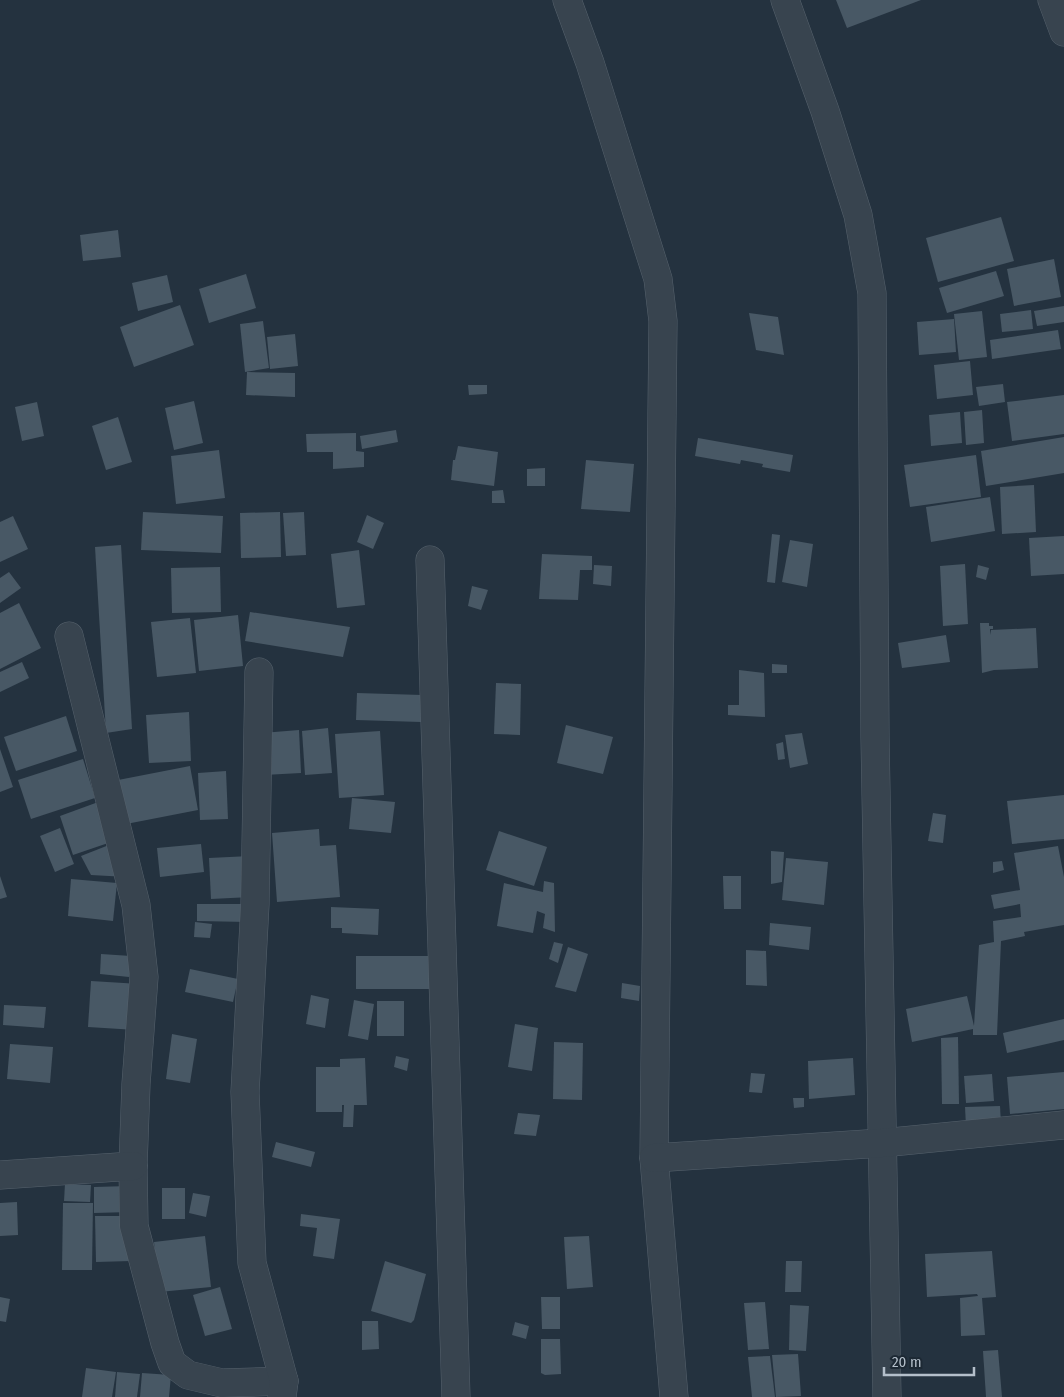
<svg xmlns="http://www.w3.org/2000/svg" width="1064" height="1397" font-family="'Fira Sans Condensed',sans-serif">
	<style>
		.building { fill: #485865 }
		.lines { fill: none; stroke-linecap: round; stroke-linejoin: round }
		.street-casing { stroke: #56626d; stroke-width: 29 }
		.street { stroke: #38444f; stroke-width: 28 }
	</style>
	<rect width="100%" height="100%" fill="#24323f"/>
	<g class="building">
		<polygon points="836,0 921,0 847,28"/>
		<polygon points="1001,217 1014,261 938,282 926,238"/>
		<polygon points="118,230 121,257 83,261 80,235"/>
		<polygon points="1054,259 1061,297 1014,306 1007,269"/>
		<polygon points="996,271 1004,296 947,313 939,288"/>
		<polygon points="246,274 256,308 209,323 199,289"/>
		<polygon points="167,275 173,302 138,311 132,283"/>
		<polygon points="180,305 194,345 134,367 120,327"/>
		<polygon points="1064,306 1064,322 1037,326 1034,311"/>
		<polygon points="1031,310 1033,329 1002,332 1000,314"/>
		<polygon points="982,311 987,357 959,360 954,314"/>
		<polygon points="749,313 778,317 784,355 756,350"/>
		<polygon points="954,319 956,352 919,355 917,322"/>
		<polygon points="263,321 269,368 245,372 240,324"/>
		<polygon points="1058,330 1061,349 992,359 990,340"/>
		<polygon points="295,334 298,366 270,369 267,337"/>
		<polygon points="970,361 973,395 937,399 934,365"/>
		<polygon points="247,372 295,373 295,397 246,395"/>
		<polygon points="1003,384 1005,402 979,406 976,387"/>
		<polygon points="468,385 487,385 487,394 469,395"/>
		<polygon points="1064,395 1064,434 1012,441 1007,402"/>
		<polygon points="194,401 203,443 174,450 165,408"/>
		<polygon points="37,402 44,436 22,441 15,407"/>
		<polygon points="982,410 984,443 966,445 964,412"/>
		<polygon points="960,412 962,443 931,446 929,415"/>
		<polygon points="118,417 132,462 106,470 92,426"/>
		<polygon points="396,430 398,442 362,449 360,436"/>
		<polygon points="356,433 356,451 364,452 364,467 333,469 333,452 307,452 306,434"/>
		<polygon points="1064,437 1064,473 986,486 981,451"/>
		<polygon points="698,438 793,455 790,472 762,467 763,464 741,460 740,464 695,456"/>
		<polygon points="458,446 498,452 494,486 451,480 453,460 455,460"/>
		<polygon points="219,450 225,498 176,504 171,456"/>
		<polygon points="976,455 981,497 910,507 904,465"/>
		<polygon points="586,460 634,464 630,512 581,509"/>
		<polygon points="545,468 545,486 527,486 527,469"/>
		<polygon points="1034,485 1036,532 1002,534 1000,487"/>
		<polygon points="503,490 505,503 492,503 492,491"/>
		<polygon points="990,497 995,531 931,542 926,507"/>
		<polygon points="143,512 223,516 221,553 141,550"/>
		<polygon points="280,512 281,557 241,558 240,513"/>
		<polygon points="304,512 306,555 286,556 283,513"/>
		<polygon points="367,515 384,523 373,549 357,542"/>
		<polygon points="13,516 28,549 0,562 0,522"/>
		<polygon points="772,534 780,535 775,583 767,582"/>
		<polygon points="1064,536 1064,574 1031,576 1029,538"/>
		<polygon points="790,540 813,544 807,587 782,582"/>
		<polygon points="121,545 132,729 106,733 95,547"/>
		<polygon points="359,550 365,605 337,608 331,554"/>
		<polygon points="542,554 592,556 592,570 580,570 578,600 539,599"/>
		<polygon points="965,564 968,624 943,626 940,566"/>
		<polygon points="594,565 612,566 611,586 593,584"/>
		<polygon points="978,565 989,568 986,580 976,577"/>
		<polygon points="220,567 221,612 172,613 171,568"/>
		<polygon points="9,572 21,588 0,603 0,578"/>
		<polygon points="472,586 488,590 481,610 468,606"/>
		<polygon points="19,603 41,648 0,669 0,613"/>
		<polygon points="250,612 350,627 343,657 245,641"/>
		<polygon points="238,615 243,666 199,671 194,620"/>
		<polygon points="190,618 196,673 157,677 151,622"/>
		<polygon points="980,623 989,623 989,626 993,626 993,629 990,629 990,635 991,630 1036,628 1038,668 994,670 982,673"/>
		<polygon points="946,635 950,662 902,668 898,643"/>
		<polygon points="22,662 29,678 0,692 0,672"/>
		<polygon points="772,664 787,665 787,673 772,673"/>
		<polygon points="739,670 764,673 765,717 728,715 728,705 739,705"/>
		<polygon points="496,683 521,684 520,735 494,734"/>
		<polygon points="357,693 422,695 421,722 356,720"/>
		<polygon points="189,712 191,761 149,763 146,715"/>
		<polygon points="66,716 77,751 16,771 4,737"/>
		<polygon points="566,725 613,737 603,774 557,763"/>
		<polygon points="328,728 332,773 305,775 302,731"/>
		<polygon points="299,730 301,773 264,775 262,733"/>
		<polygon points="380,731 384,795 339,798 335,734"/>
		<polygon points="802,733 808,764 790,768 785,735"/>
		<polygon points="783,742 785,759 778,760 776,744"/>
		<polygon points="0,749 13,787 0,792"/>
		<polygon points="83,759 95,798 31,819 18,780"/>
		<polygon points="190,766 198,810 121,825 113,781"/>
		<polygon points="226,771 228,819 200,820 198,773"/>
		<polygon points="1064,795 1064,839 1012,844 1007,801"/>
		<polygon points="352,798 395,802 391,833 349,829"/>
		<polygon points="101,801 114,841 73,855 60,816"/>
		<polygon points="933,813 946,815 943,843 928,841"/>
		<polygon points="60,828 74,864 55,872 40,836"/>
		<polygon points="319,829 320,846 336,845 340,897 277,902 272,833"/>
		<polygon points="499,831 547,847 534,886 486,870"/>
		<polygon points="114,843 127,877 91,875 81,856"/>
		<polygon points="201,844 204,872 160,877 157,848"/>
		<polygon points="1058,846 1064,877 1064,925 1024,932 1025,936 1001,941 997,1035 973,1035 973,1029 912,1042 906,1009 967,996 974,1026 979,945 994,942 993,921 1021,917 1020,904 994,909 991,895 1020,890 1014,853"/>
		<polygon points="771,851 784,852 782,882 771,884"/>
		<polygon points="250,856 251,897 211,899 209,858"/>
		<polygon points="786,858 828,862 824,905 782,900"/>
		<polygon points="1002,861 1004,870 993,873 993,862"/>
		<polygon points="0,876 7,897 0,899"/>
		<polygon points="723,876 741,876 741,909 724,909"/>
		<polygon points="71,879 117,883 113,921 68,916"/>
		<polygon points="544,881 554,883 555,932 543,928 545,914 537,911 533,933 497,926 504,883 543,892"/>
		<polygon points="197,904 248,904 248,922 197,921"/>
		<polygon points="331,907 379,909 378,935 342,933 342,928 331,928"/>
		<polygon points="195,922 212,924 210,938 194,937"/>
		<polygon points="770,923 811,927 809,950 769,945"/>
		<polygon points="554,942 563,944 558,963 549,959"/>
		<polygon points="568,947 588,954 576,992 555,987"/>
		<polygon points="746,950 766,951 767,986 746,985"/>
		<polygon points="101,954 131,956 129,977 100,974"/>
		<rect x="356" y="956" width="79" height="33"/>
		<polygon points="190,969 238,979 233,1002 185,992"/>
		<polygon points="91,981 140,984 136,1030 88,1027"/>
		<polygon points="622,983 640,986 639,1001 621,998"/>
		<polygon points="311,995 329,999 325,1028 306,1024"/>
		<polygon points="354,1000 374,1004 368,1040 348,1036"/>
		<rect x="377" y="1001" width="27" height="35"/>
		<polygon points="4,1005 46,1007 44,1028 3,1025"/>
		<polygon points="1064,1019 1064,1040 1007,1053 1003,1033"/>
		<polygon points="515,1024 538,1028 532,1071 508,1067"/>
		<polygon points="172,1034 197,1039 190,1083 166,1079"/>
		<polygon points="958,1037 959,1104 942,1104 941,1038"/>
		<polygon points="554,1042 583,1043 582,1100 553,1099"/>
		<polygon points="10,1044 53,1047 50,1083 7,1079"/>
		<polygon points="396,1056 409,1059 407,1071 394,1067"/>
		<polygon points="365,1058 367,1105 354,1105 353,1127 343,1127 344,1105 342,1105 342,1112 316,1112 316,1067 340,1067 340,1059"/>
		<polygon points="853,1058 855,1095 809,1099 808,1061"/>
		<polygon points="1064,1072 1064,1109 1010,1114 1007,1077"/>
		<polygon points="751,1073 765,1074 762,1093 749,1092"/>
		<polygon points="992,1074 994,1101 966,1103 964,1076"/>
		<polygon points="793,1098 804,1098 804,1107 794,1108"/>
		<polygon points="1000,1106 1001,1124 966,1126 965,1107"/>
		<polygon points="518,1113 540,1115 536,1136 514,1134"/>
		<polygon points="276,1142 315,1152 311,1167 272,1157"/>
		<polygon points="65,1184 91,1185 90,1202 64,1201"/>
		<polygon points="129,1186 130,1212 94,1213 94,1187"/>
		<rect x="162" y="1188" width="23" height="31"/>
		<polygon points="193,1193 210,1196 206,1217 189,1213"/>
		<polygon points="17,1202 18,1235 0,1236 0,1203"/>
		<polygon points="63,1203 93,1203 92,1270 62,1270"/>
		<polygon points="301,1214 340,1219 334,1259 313,1256 317,1228 300,1226"/>
		<polygon points="95,1216 129,1216 131,1261 96,1262"/>
		<polygon points="205,1236 211,1287 159,1292 154,1242"/>
		<polygon points="589,1236 593,1287 567,1289 564,1237"/>
		<polygon points="992,1251 996,1297 982,1298 985,1335 961,1336 960,1298 978,1296 977,1294 927,1297 925,1254"/>
		<polygon points="385,1261 426,1274 414,1320 411,1323 371,1311"/>
		<polygon points="786,1261 802,1261 801,1292 785,1292"/>
		<polygon points="220,1287 232,1329 205,1336 193,1295"/>
		<polygon points="0,1297 10,1299 6,1322 0,1321"/>
		<polygon points="541,1297 560,1297 560,1329 542,1329"/>
		<polygon points="765,1302 769,1349 748,1350 744,1303"/>
		<polygon points="790,1305 809,1306 806,1351 789,1350"/>
		<polygon points="362,1321 378,1321 379,1349 362,1350"/>
		<polygon points="515,1322 529,1326 526,1339 512,1335"/>
		<polygon points="541,1339 560,1339 561,1374 545,1375 541,1373"/>
		<polygon points="998,1350 1002,1397 986,1397 983,1351"/>
		<polygon points="798,1354 801,1396 776,1397 772,1355"/>
		<polygon points="770,1356 775,1397 752,1397 748,1357"/>
		<polygon points="86,1368 116,1372 112,1397 82,1397"/>
		<polygon points="117,1372 140,1374 137,1397 115,1397"/>
		<polygon points="142,1373 171,1375 169,1397 140,1397"/>
	</g>
	<g class="lines">
		<defs>
			<g id="street">
				<polyline points="567,0 590,63 658,279 663,321 654,1158 674,1397"/>
				<polyline points="785,0 825,111 858,215 872,293 875,737 887,1397"/>
				<polyline points="1052,0 1064,32"/>
				<polyline points="430,560 456,1397"/>
				<polyline points="69,636 136,905 144,977 136,1084 133,1166 134,1226 165,1343 172,1363 188,1375 222,1383 284,1381"/>
				<polyline points="259,672 255,904 245,1092 252,1263 284,1381 282,1397"/>
				<polyline points="654,1158 882,1143 1064,1125"/>
				<polyline points="0,1175 133,1166"/>
			</g>
		</defs>
		<use href="#street" class="street-casing"/>
		<use href="#street" class="street"/>
	</g>
	<path d="M884 1367v8h90v-8" fill="none" stroke="#b4bfca" stroke-width="2.5"/>
	<text x="892" y="1367" font-size="15" fill="#b4bfca" stroke="#1d2934" stroke-width="4" paint-order="stroke">20 m</text>
</svg>
